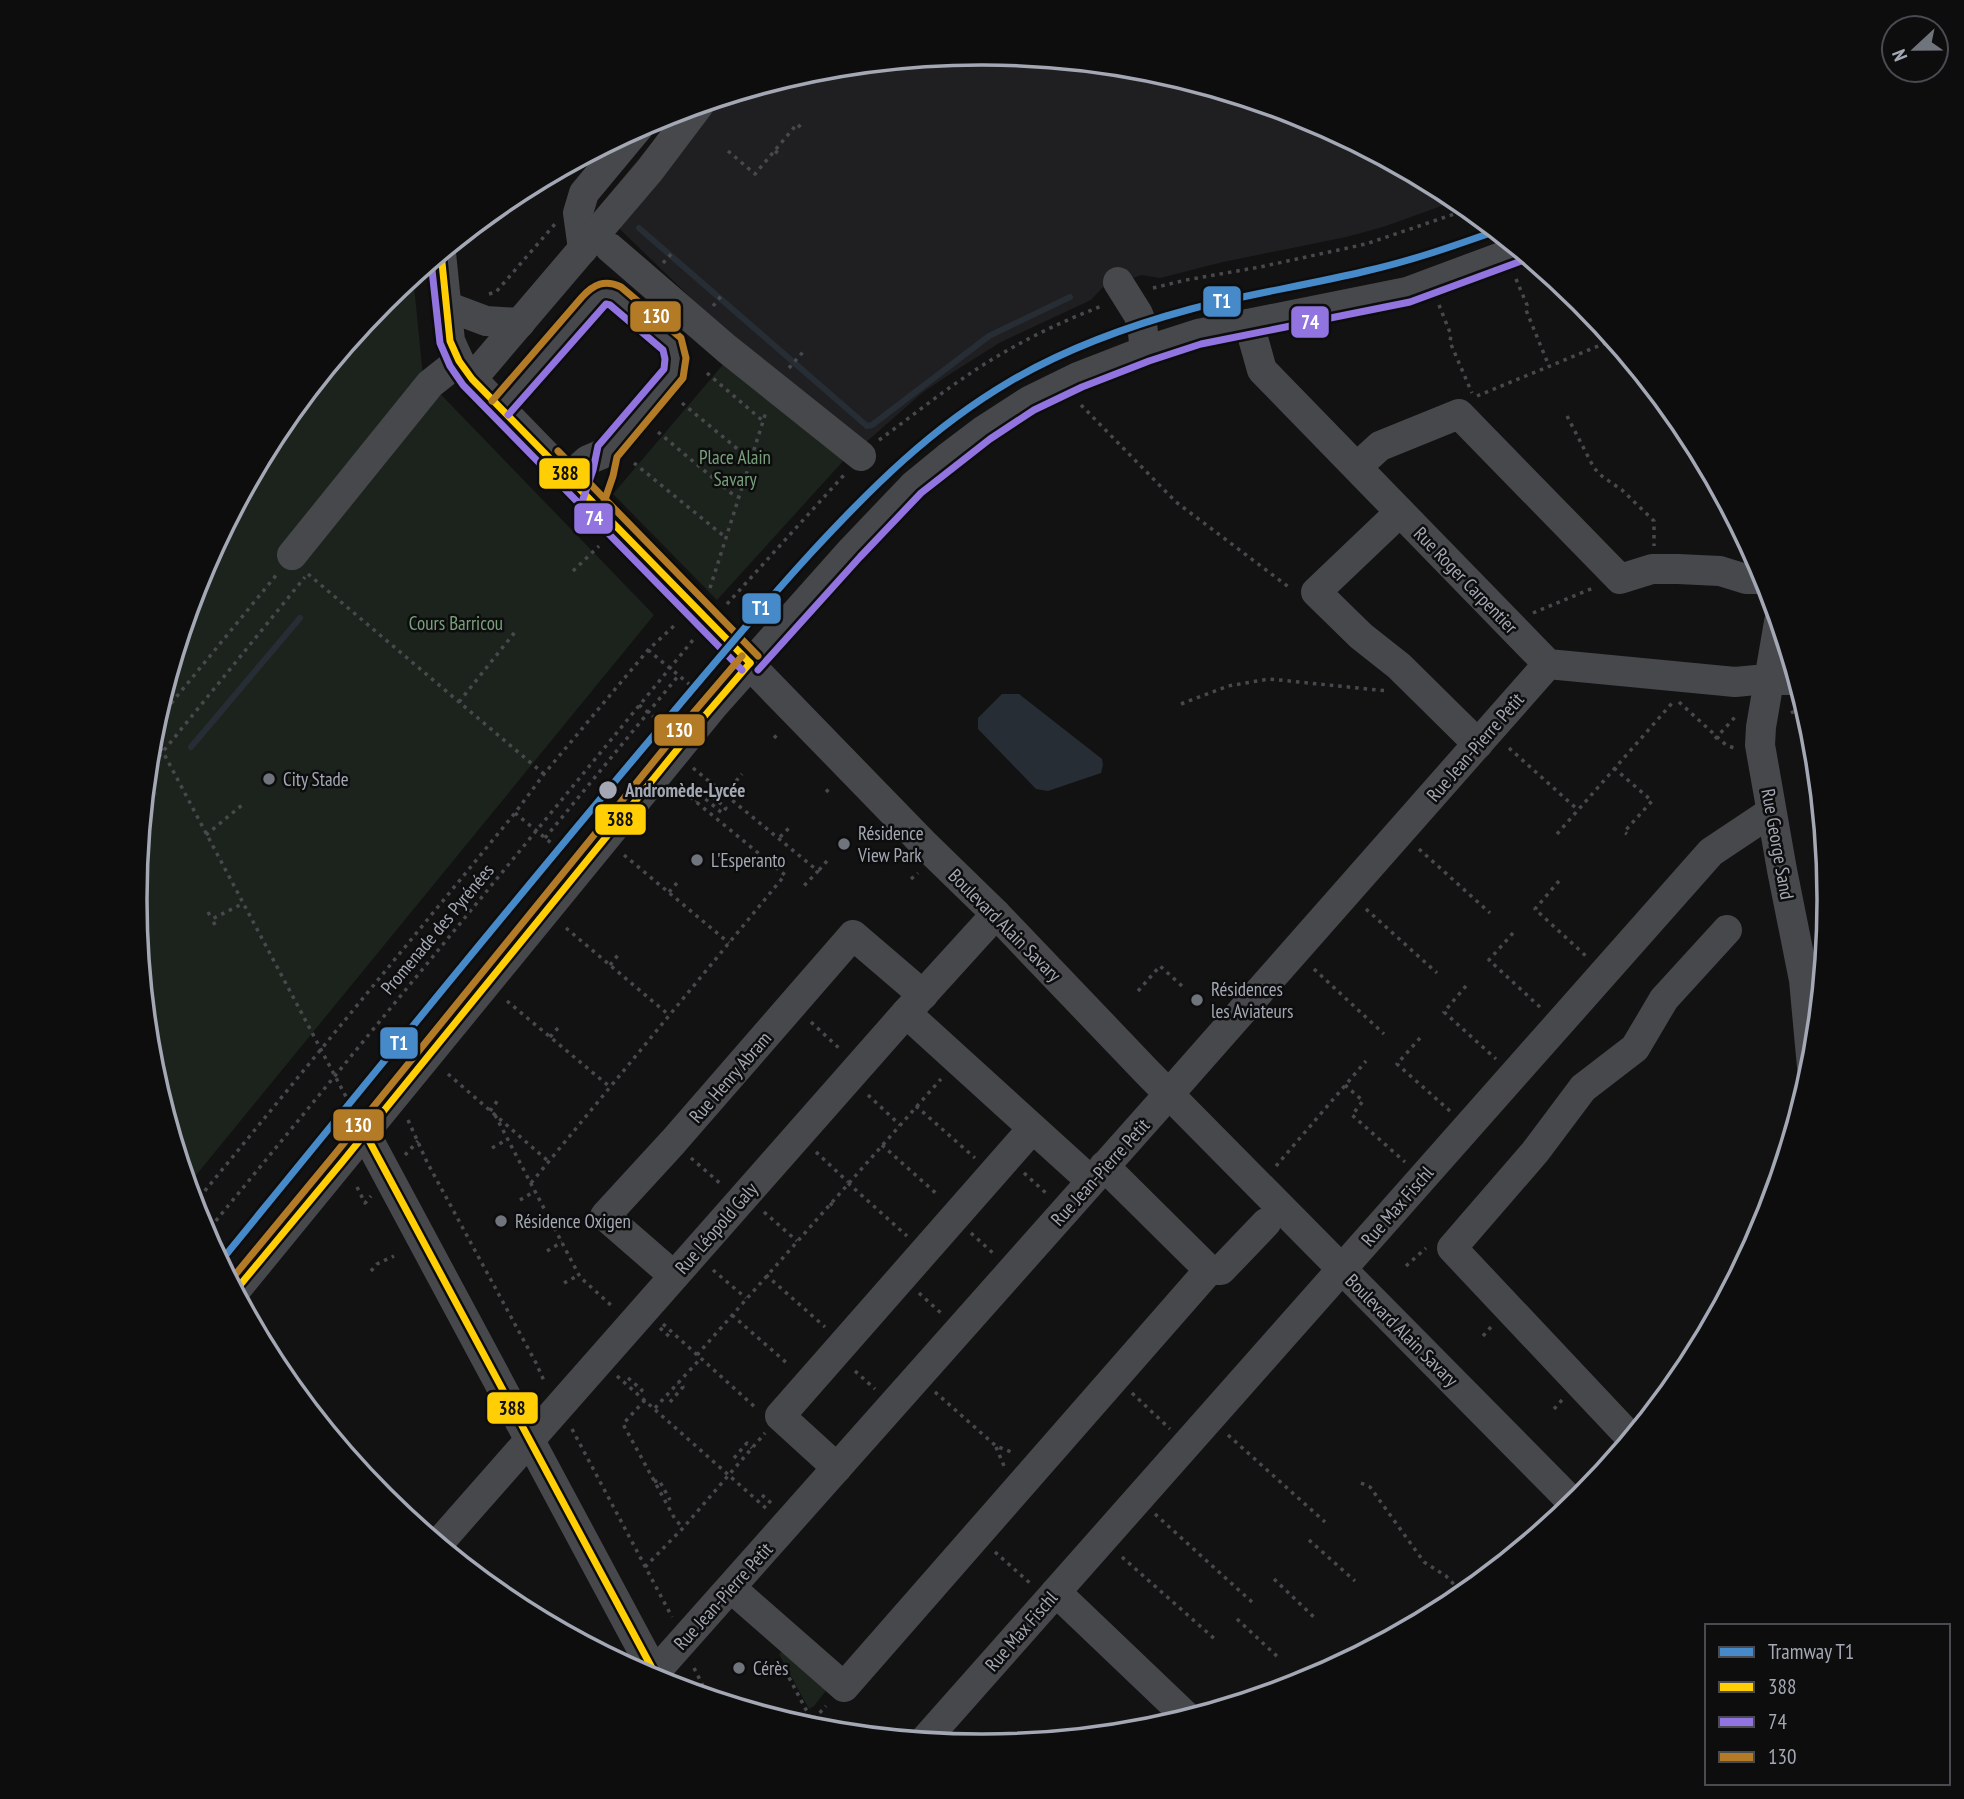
<svg xmlns="http://www.w3.org/2000/svg" width="1964" height="1799" font-family="'PT Sans Narrow',sans-serif">
	<style>
		.built { fill: #1f1f21 }
		.green { fill: #1c231d }
		.water { fill: #262d34 }
		.lines { fill: none; stroke-linecap: round; stroke-linejoin: round }
		.stream { stroke: #262d34; stroke-width: 6 }
		.path { stroke: #48494d; stroke-width: 3.5; stroke-dasharray: 3.5 5; stroke-linecap: butt }
		.minor { stroke: #47484b; stroke-width: 30 }
		.bus-1-casing { stroke: #0d0d0e; stroke-width: 12 }
		.bus-2-casing { stroke: #0d0d0e; stroke-width: 12 }
		.bus-3-casing { stroke: #0d0d0e; stroke-width: 12 }
		.bus-1 { stroke: #ffce05; stroke-width: 7 }
		.bus-2 { stroke: #9174e0; stroke-width: 7 }
		.bus-3 { stroke: #b37b26; stroke-width: 7 }
		.tram-1-casing { stroke: #0d0d0e; stroke-width: 12 }
		.tram-1 { stroke: #468ac9; stroke-width: 7 }
		.poi-dot { fill: #70747c; stroke: #0d0d0e; stroke-width: 2.5 }
		.stop-dot { fill: #a3a8b4; stroke: #0d0d0e; stroke-width: 2.5 }
		.labels { text-anchor: middle; dominant-baseline: central; stroke-width: 5; stroke-linejoin: round; paint-order: stroke }
		.park-label { font-size: 19px; fill: #79a07c; stroke: #0d0d0e }
		.street-label { font-size: 19px; fill: #a3a8b4; stroke: #0d0d0e }
		.poi-label { font-size: 19px; fill: #a3a8b4; stroke: #0d0d0e; text-anchor: start }
		.stop-label { font-size: 19px; font-weight: bold; fill: #a3a8b4; stroke: #0d0d0e; text-anchor: start }
		.rim { fill: none; stroke: #a3a8b4; stroke-width: 3.5 }
		.line-badge { stroke: #0d0d0e; stroke-width: 2.5 }
		.badge-label { font-size: 19px; text-anchor: middle; font-weight: bold; fill: #fff }
		.pale-badge-label { font-size: 19px; text-anchor: middle; font-weight: bold; fill: #111 }
	</style>
	<rect width="100%" height="100%" fill="#121213"/>
	<polygon class="built" points="982,53 1148,69 1306,117 1458,200 1383,227 1346,237 1223,262 1160,278 1142,275 1102,288 1091,300 1001,342 950,374 922,393 864,444 723,329 598,208 678,111 817,69"/>
	<g class="green">
		<polygon points="413,276 423,376 654,615 188,1185 151,1064 135,899 151,734 200,575 278,429 383,300"/>
		<polygon points="726,361 845,459 717,600 613,494"/>
		<polygon points="785,1650 828,1688 814,1706 809,1709 779,1654"/>
	</g>
	<polygon class="water" points="1002,694 1019,694 1102,759 1103,765 1101,773 1048,791 1036,789 978,729 978,718"/>
	<g class="lines">
		<g class="stream">
			<polyline points="639,228 867,426 872,425 989,336 1070,297"/>
			<polyline points="191,747 300,618"/>
			<polyline points="144,805 154,794"/>
		</g>
		<g class="path">
			<polyline points="728,151 755,174 797,124 804,130"/>
			<polyline points="775,151 782,156"/>
			<polyline points="663,263 673,252"/>
			<polyline points="1516,279 1527,305 1526,310 1549,366"/>
			<polyline points="1153,288 1186,280 1260,267 1366,244 1469,209"/>
			<polyline points="489,294 496,292 555,224"/>
			<polyline points="1439,305 1451,335 1450,342 1472,393"/>
			<polyline points="713,306 722,295"/>
			<polyline points="789,368 803,352"/>
			<polyline points="707,373 763,421"/>
			<polyline points="1477,396 1613,340"/>
			<polyline points="682,403 751,460"/>
			<polyline points="1081,405 1176,502 1290,588"/>
			<polyline points="1567,416 1594,468 1603,477 1622,490 1654,521 1654,546"/>
			<polyline points="658,432 731,493 738,497"/>
			<path d="M879 440C907 420 934 398 962 379 1005 349 1054 324 1102 306"/>
			<polyline points="634,463 725,537"/>
			<polyline points="573,571 599,546"/>
			<polyline points="308,574 544,774"/>
			<polyline points="710,588 766,412"/>
			<polyline points="727,604 844,475"/>
			<polyline points="1533,613 1593,588"/>
			<polyline points="648,650 695,689"/>
			<polyline points="459,702 515,632"/>
			<polyline points="1679,702 1726,745 1734,748"/>
			<polyline points="1181,704 1228,686 1269,679 1388,691"/>
			<polyline points="639,705 665,726"/>
			<polyline points="1791,713 1804,706"/>
			<polyline points="155,723 278,573"/>
			<polyline points="151,734 163,752 352,1108"/>
			<polyline points="774,738 780,732"/>
			<polyline points="1715,739 1736,716"/>
			<polyline points="1509,748 1577,809"/>
			<polyline points="693,768 818,871 801,889"/>
			<polyline points="1614,768 1652,801 1624,832 1627,834"/>
			<polyline points="148,770 305,577"/>
			<polyline points="826,792 832,786"/>
			<polyline points="725,794 742,774"/>
			<polyline points="688,795 697,784 726,808 722,813 701,795 696,802"/>
			<polyline points="515,813 562,852"/>
			<polyline points="1557,834 1673,702"/>
			<polyline points="206,835 242,805"/>
			<polyline points="780,837 792,825"/>
			<polyline points="545,838 679,675"/>
			<polyline points="1419,849 1490,913"/>
			<polyline points="624,855 729,943"/>
			<polyline points="819,870 827,861"/>
			<polyline points="911,879 918,873"/>
			<polyline points="1559,881 1535,909 1587,957"/>
			<polyline points="669,892 677,883"/>
			<polyline points="1366,909 1437,973"/>
			<polyline points="208,912 212,919"/>
			<polyline points="215,925 212,919 244,903"/>
			<polyline points="566,928 669,1015"/>
			<polyline points="1513,933 1489,960 1541,1008"/>
			<polyline points="610,965 618,955"/>
			<polyline points="1314,969 1384,1034"/>
			<polyline points="1466,986 1444,1012 1496,1059"/>
			<polyline points="1138,991 1160,966 1182,986"/>
			<polyline points="507,1001 610,1087"/>
			<polyline points="811,1022 841,1050"/>
			<polyline points="550,1037 558,1028"/>
			<polyline points="1420,1038 1397,1064 1450,1111"/>
			<polyline points="448,1074 548,1161"/>
			<polyline points="1345,1085 1363,1101 1352,1115 1405,1162"/>
			<polyline points="868,1095 900,1125"/>
			<polyline points="916,1106 975,1158"/>
			<polyline points="490,1111 498,1100"/>
			<polyline points="495,1115 580,1277 614,1308"/>
			<polyline points="408,1120 427,1162 536,1363 545,1383"/>
			<polyline points="882,1145 939,1196"/>
			<polyline points="492,1148 508,1139"/>
			<polyline points="816,1152 848,1182"/>
			<polyline points="405,1155 418,1141"/>
			<polyline points="691,1158 722,1185"/>
			<polyline points="1276,1166 1366,1061"/>
			<polyline points="1024,1173 1047,1194"/>
			<polyline points="531,1183 785,875 678,787"/>
			<polyline points="848,1183 907,1236"/>
			<polyline points="357,1187 365,1203 371,1196"/>
			<polyline points="520,1200 535,1191"/>
			<polyline points="830,1203 836,1209"/>
			<polyline points="194,1204 515,813 544,774 648,650 676,624"/>
			<polyline points="764,1212 797,1241"/>
			<polyline points="971,1233 994,1254"/>
			<polyline points="205,1234 693,640"/>
			<polyline points="547,1251 562,1242"/>
			<polyline points="1406,1266 1426,1248"/>
			<polyline points="713,1270 746,1298"/>
			<polyline points="371,1271 377,1264 394,1256"/>
			<polyline points="766,1275 825,1327"/>
			<polyline points="564,1283 579,1275"/>
			<polyline points="919,1293 942,1314"/>
			<polyline points="732,1315 789,1365"/>
			<polyline points="663,1324 756,1408"/>
			<polyline points="660,1328 672,1339"/>
			<polyline points="1483,1336 1491,1327"/>
			<polyline points="697,1355 941,1079"/>
			<polyline points="855,1371 875,1389"/>
			<polyline points="617,1376 768,1510"/>
			<polyline points="628,1378 642,1390 638,1394"/>
			<polyline points="935,1392 996,1446 1014,1453"/>
			<polyline points="1132,1393 1170,1429"/>
			<polyline points="645,1400 623,1424 675,1519 683,1528"/>
			<polyline points="670,1402 683,1387 678,1383"/>
			<polyline points="655,1408 701,1358"/>
			<polyline points="1554,1409 1562,1400"/>
			<polyline points="572,1429 672,1617"/>
			<polyline points="1228,1435 1325,1522"/>
			<polyline points="996,1447 1004,1466"/>
			<polyline points="734,1458 747,1443 752,1448"/>
			<polyline points="654,1482 659,1480 670,1500"/>
			<polyline points="1361,1483 1370,1487 1424,1562 1446,1576 1464,1595"/>
			<polyline points="762,1495 771,1503"/>
			<polyline points="1155,1514 1252,1602"/>
			<polyline points="1309,1540 1355,1581"/>
			<polyline points="995,1552 1031,1584"/>
			<polyline points="1122,1557 1217,1641"/>
			<polyline points="645,1567 683,1528 765,1433"/>
			<polyline points="1274,1579 1317,1620"/>
			<polyline points="1237,1619 1280,1659"/>
			<polyline points="694,1668 709,1698"/>
			<polyline points="785,1670 812,1721"/>
			<polyline points="813,1720 819,1730"/>
			<polyline points="807,1724 813,1720 826,1706"/>
		</g>
		<g class="minor">
			<polyline points="610,248 727,349 861,456"/>
			<polyline points="583,249 578,213 584,193 638,128"/>
			<polyline points="441,253 450,341 459,361 472,379 923,843 996,914 1147,1072 1574,1504"/>
			<polyline points="1118,282 1138,314 1142,324 1145,351"/>
			<polyline points="446,306 486,321 520,323"/>
			<polyline points="1249,324 1262,370 1548,664 1735,682 1756,680 1796,680"/>
			<polyline points="472,379 650,170 699,105"/>
			<path d="M500 408 590 304C598 295 604 289 616 296L672 344C677 356 677 362 673 374L607 452 588 460 569 477"/>
			<polyline points="1357,467 1380,446 1459,414 1620,579 1652,569 1678,569 1720,571 1746,579 1766,579"/>
			<polyline points="1400,512 1316,592 1361,636 1399,666 1478,744"/>
			<polyline points="292,555 430,384 459,361"/>
			<polyline points="1779,622 1761,727 1760,745 1782,870 1804,980 1812,1067"/>
			<polyline points="906,1013 1091,1181"/>
			<polyline points="365,1133 660,1683"/>
			<polyline points="1104,1166 1209,1270 1221,1270 1266,1223"/>
			<polyline points="674,1276 605,1216 673,1142 853,935 923,995"/>
			<polyline points="235,1291 714,705 852,550 914,485 947,458 984,430 1029,401 1078,377 1145,351 1198,334 1407,292 1520,250"/>
			<polyline points="1631,1438 1452,1248 1535,1152 1583,1088 1635,1048 1664,999 1727,930"/>
			<polyline points="837,1468 780,1416 1032,1129"/>
			<polyline points="438,1544 906,1013 996,914"/>
			<polyline points="731,1588 844,1687 1209,1270"/>
			<polyline points="1056,1592 1188,1718"/>
			<polyline points="650,1678 1169,1094 1548,664"/>
			<polyline points="924,1741 1711,852 1771,812"/>
		</g>
		<defs>
			<g id="bus-1">
				<polyline points="441,253 450,341 459,361 472,379 750,663"/>
				<polyline points="365,1133 660,1683"/>
				<polyline points="235,1291 343,1161 702,719 750,663"/>
			</g>
			<g id="bus-2">
				<polyline points="431,261 440,343 450,366 463,385 742,670"/>
				<polyline points="508,415 606,304 610,305 663,350 665,359 664,369 598,446 593,470 583,499"/>
				<polyline points="758,670 860,557 921,493 990,439 1034,410 1082,387 1149,361 1201,344 1410,302 1524,260"/>
			</g>
			<g id="bus-3">
				<path d="M492 401 582 297C594 284 605 279 621 287L681 338 686 358 683 378 617 457 613 476 603 505"/>
				<polyline points="558,451 758,656"/>
				<polyline points="230,1281 335,1154 694,712 742,656"/>
			</g>
		</defs>
		<use href="#bus-1" class="bus-1-casing"/>
		<use href="#bus-2" class="bus-2-casing"/>
		<use href="#bus-3" class="bus-3-casing"/>
		<use href="#bus-1" class="bus-1"/>
		<use href="#bus-2" class="bus-2"/>
		<use href="#bus-3" class="bus-3"/>
		<defs>
			<path id="tram-1" d="M220 1262C364 1086 507 909 654 735 705 674 756 613 810 554 871 488 931 428 1009 382 1065 349 1128 326 1191 309 1248 294 1308 285 1366 271 1411 261 1453 246 1496 231"/>
		</defs>
		<use href="#tram-1" class="tram-1-casing"/>
		<use href="#tram-1" class="tram-1"/>
	</g>
	<g class="poi-dot">
		<circle cx="269" cy="779" r="7"/>
		<circle cx="844" cy="844" r="7"/>
		<circle cx="697" cy="860" r="7"/>
		<circle cx="1197" cy="1000" r="7"/>
		<circle cx="501" cy="1221" r="7"/>
		<circle cx="739" cy="1668" r="7"/>
	</g>
	<circle class="stop-dot" cx="608" cy="790" r="10"/>
	<g class="labels">
		<g class="park-label">
			<text x="735" y="457">Place Alain<tspan x="735" dy="22">Savary</tspan></text>
			<text x="456" y="623">Cours Barricou</text>
		</g>
		<g class="street-label">
			<text transform="translate(1466 580) rotate(46)">Rue Roger Carpentier</text>
			<text transform="translate(1475 747) rotate(-49)">Rue Jean-Pierre Petit</text>
			<text transform="translate(1778 844) rotate(80)">Rue George Sand</text>
			<text transform="translate(1005 925) rotate(45)">Boulevard Alain Savary</text>
			<text transform="translate(437 929) rotate(-50)">Promenade des Pyrénées</text>
			<text transform="translate(730 1077) rotate(-49)">Rue Henry Abram</text>
			<text transform="translate(1100 1172) rotate(-48)">Rue Jean-Pierre Petit</text>
			<text transform="translate(1397 1206) rotate(-49)">Rue Max Fischl</text>
			<text transform="translate(716 1228) rotate(-49)">Rue Léopold Galy</text>
			<text transform="translate(1402 1330) rotate(45)">Boulevard Alain Savary</text>
			<text transform="translate(723 1596) rotate(-48)">Rue Jean-Pierre Petit</text>
			<text transform="translate(1021 1631) rotate(-49)">Rue Max Fischl</text>
		</g>
		<g class="poi-label">
			<text x="283" y="779">City Stade</text>
			<text x="858" y="833">Résidence<tspan x="858" dy="22">View Park</tspan></text>
			<text x="711" y="860">L'Esperanto</text>
			<text x="1211" y="989">Résidences<tspan x="1211" dy="22">les Aviateurs</tspan></text>
			<text x="515" y="1221">Résidence Oxigen</text>
			<text x="753" y="1668">Cérès</text>
		</g>
		<g class="stop-label">
			<text x="625" y="790">Andromède-Lycée</text>
		</g>
	</g>
	<path d="M0 0H1964V1799H0ZM981 65H983A834 834 0 0 1 1817 899V900A834 834 0 0 1 983 1734H981A834 834 0 0 1 147 900V899A834 834 0 0 1 981 65Z" fill="#0d0d0e" fill-rule="evenodd"/>
	<path class="rim" d="M981 65H983A834 834 0 0 1 1817 899V900A834 834 0 0 1 983 1734H981A834 834 0 0 1 147 900V899A834 834 0 0 1 981 65Z"/>
	<g class="line-badge">
		<rect x="1202" y="285" width="40" height="33" rx="7" fill="#468ac9"/>
		<rect x="629" y="300" width="53" height="33" rx="7" fill="#b37b26"/>
		<rect x="1290" y="305" width="40" height="34" rx="7" fill="#9174e0"/>
		<rect x="538" y="457" width="53" height="33" rx="7" fill="#ffce05"/>
		<rect x="573" y="502" width="41" height="33" rx="7" fill="#9174e0"/>
		<rect x="741" y="592" width="41" height="33" rx="7" fill="#468ac9"/>
		<rect x="653" y="713" width="53" height="34" rx="7" fill="#b37b26"/>
		<rect x="594" y="803" width="53" height="33" rx="7" fill="#ffce05"/>
		<rect x="379" y="1026" width="40" height="34" rx="7" fill="#468ac9"/>
		<rect x="332" y="1108" width="53" height="34" rx="7" fill="#b37b26"/>
		<rect x="486" y="1391" width="53" height="34" rx="7" fill="#ffce05"/>
	</g>
	<g class="badge-label">
		<text x="1222" y="308">T1</text>
		<text x="656" y="323">130</text>
		<text x="1310" y="329">74</text>
		<text x="594" y="525">74</text>
		<text x="761" y="615">T1</text>
		<text x="679" y="737">130</text>
		<text x="399" y="1050">T1</text>
		<text x="358" y="1132">130</text>
	</g>
	<g class="pale-badge-label">
		<text x="565" y="480">388</text>
		<text x="620" y="826">388</text>
		<text x="512" y="1415">388</text>
	</g>
	<rect x="1705" y="1624" width="245" height="161" fill="#0d0d0e" stroke="#494b50" stroke-width="2"/>
	<rect x="1719" y="1647" width="35" height="10" fill="#468ac9" stroke="#494b50" stroke-width="2"/>
	<text x="1768" y="1659" font-size="21" fill="#a3a8b4">Tramway T1</text>
	<rect x="1719" y="1682" width="35" height="10" fill="#ffce05" stroke="#494b50" stroke-width="2"/>
	<text x="1768" y="1694" font-size="21" fill="#a3a8b4">388</text>
	<rect x="1719" y="1717" width="35" height="10" fill="#9174e0" stroke="#494b50" stroke-width="2"/>
	<text x="1768" y="1729" font-size="21" fill="#a3a8b4">74</text>
	<rect x="1719" y="1752" width="35" height="10" fill="#b37b26" stroke="#494b50" stroke-width="2"/>
	<text x="1768" y="1764" font-size="21" fill="#a3a8b4">130</text>
	<g transform="translate(1915 49) rotate(248)"><circle r="33" fill="#0d0d0e" stroke="#494b50" stroke-width="2"/>
	<path d="M0-5L12 26L0 18L-12 26Z" fill="#70747c"/>
	<text y="-10" font-size="19" font-weight="bold" text-anchor="middle" fill="#a3a8b4">N</text>
	</g>
</svg>
